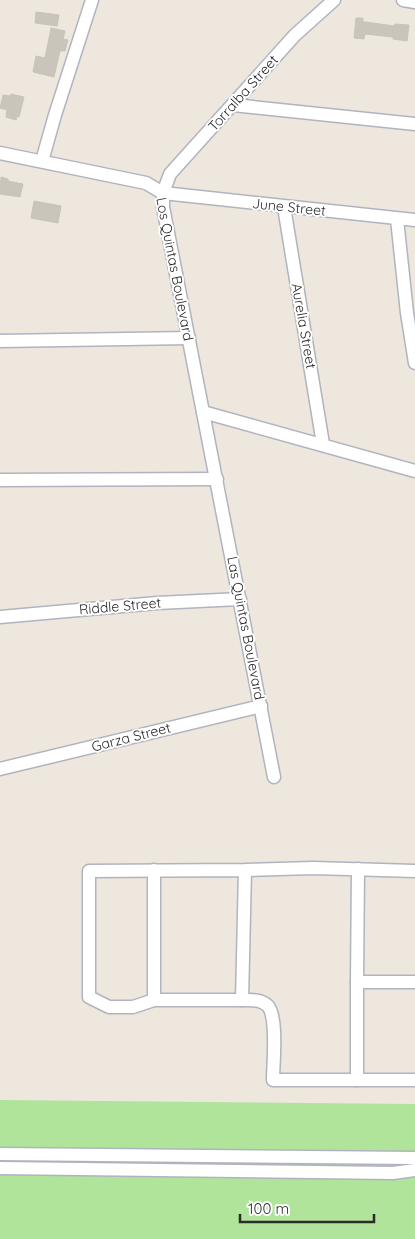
<svg xmlns="http://www.w3.org/2000/svg" width="415" height="1239" font-family="Quicksand,sans-serif">
	<style>
		.green { fill: #afe49a }
		.building { fill: #c9c5bc; stroke: #c9c4b7 }
		.lines { fill: none; stroke-linecap: round; stroke-linejoin: round }
		.minor-casing { stroke: #b1b3bf; stroke-width: 15 }
		.minor { stroke: #fff; stroke-width: 12 }
		.labels { text-anchor: middle; dominant-baseline: central; stroke-width: 4; stroke-linejoin: round; paint-order: stroke }
		.street-label { font-size: 14px; fill: #2b2b2b; stroke: #fff }
	</style>
	<rect width="100%" height="100%" fill="#ede7de"/>
	<polygon class="green" points="0,1100 415,1104 415,1239 0,1239"/>
	<g class="building">
		<polygon points="36,12 59,15 57,26 35,23"/>
		<polygon points="356,18 363,18 363,22 366,22 394,26 395,24 409,25 407,41 393,39 393,37 365,34 364,39 354,38"/>
		<polygon points="51,28 65,31 63,39 68,40 65,51 60,51 54,77 33,72 36,56 45,58"/>
		<polygon points="11,94 24,97 19,117 17,116 16,120 6,117 7,110 0,108 3,95 10,96"/>
		<polygon points="1,177 8,179 8,181 23,184 20,197 0,194"/>
		<polygon points="34,201 61,206 58,223 31,218"/>
	</g>
	<g class="lines">
		<defs>
			<g id="minor">
				<polyline points="403,0 415,2"/>
				<polyline points="233,105 415,124"/>
				<polyline points="0,153 146,183 163,193 415,220"/>
				<polyline points="42,161 55,115 92,0"/>
				<polyline points="284,207 323,444"/>
				<polyline points="397,219 407,313 415,363"/>
				<polyline points="0,341 189,338"/>
				<polyline points="203,412 415,471"/>
				<polyline points="0,480 217,479"/>
				<polyline points="0,617 157,603 240,599"/>
				<polyline points="0,769 261,706"/>
				<polyline points="274,777 163,207 163,193 170,174 295,35 334,0"/>
				<polyline points="154,870 154,1000"/>
				<polyline points="245,870 242,1000 154,1000 133,1007 109,1007 89,997 89,871 245,870 313,868 415,871"/>
				<polyline points="357,982 358,869"/>
				<path d="M242 1000C251 1000 261 999 268 1006 278 1018 273 1064 273 1080H415"/>
				<polyline points="357,1080 357,982 415,982"/>
				<polyline points="0,1154 415,1158"/>
				<polyline points="0,1168 393,1173 415,1170"/>
			</g>
		</defs>
		<use href="#minor" class="minor-casing"/>
		<use href="#minor" class="minor"/>
	</g>
	<g class="labels">
		<g class="street-label">
			<text transform="translate(243 93) rotate(-48)">Torralba Street</text>
			<text transform="translate(289 207) rotate(6)">June Street</text>
			<text transform="translate(175 269) rotate(79)">Los Quintas Boulevard</text>
			<text transform="translate(304 326) rotate(80)">Aurelia Street</text>
			<text transform="translate(120 606) rotate(-5)">Riddle Street</text>
			<text transform="translate(246 628) rotate(79)">Las Quintas Boulevard</text>
			<text transform="translate(131 737) rotate(-14)">Garza Street</text>
		</g>
	</g>
	<path d="M240 1214v8h134v-8" fill="none" stroke="#2b2b2b" stroke-width="2.5"/>
	<text x="248" y="1214" font-size="15" fill="#2b2b2b" stroke="#ffffff" stroke-width="4" paint-order="stroke">100 m</text>
</svg>
